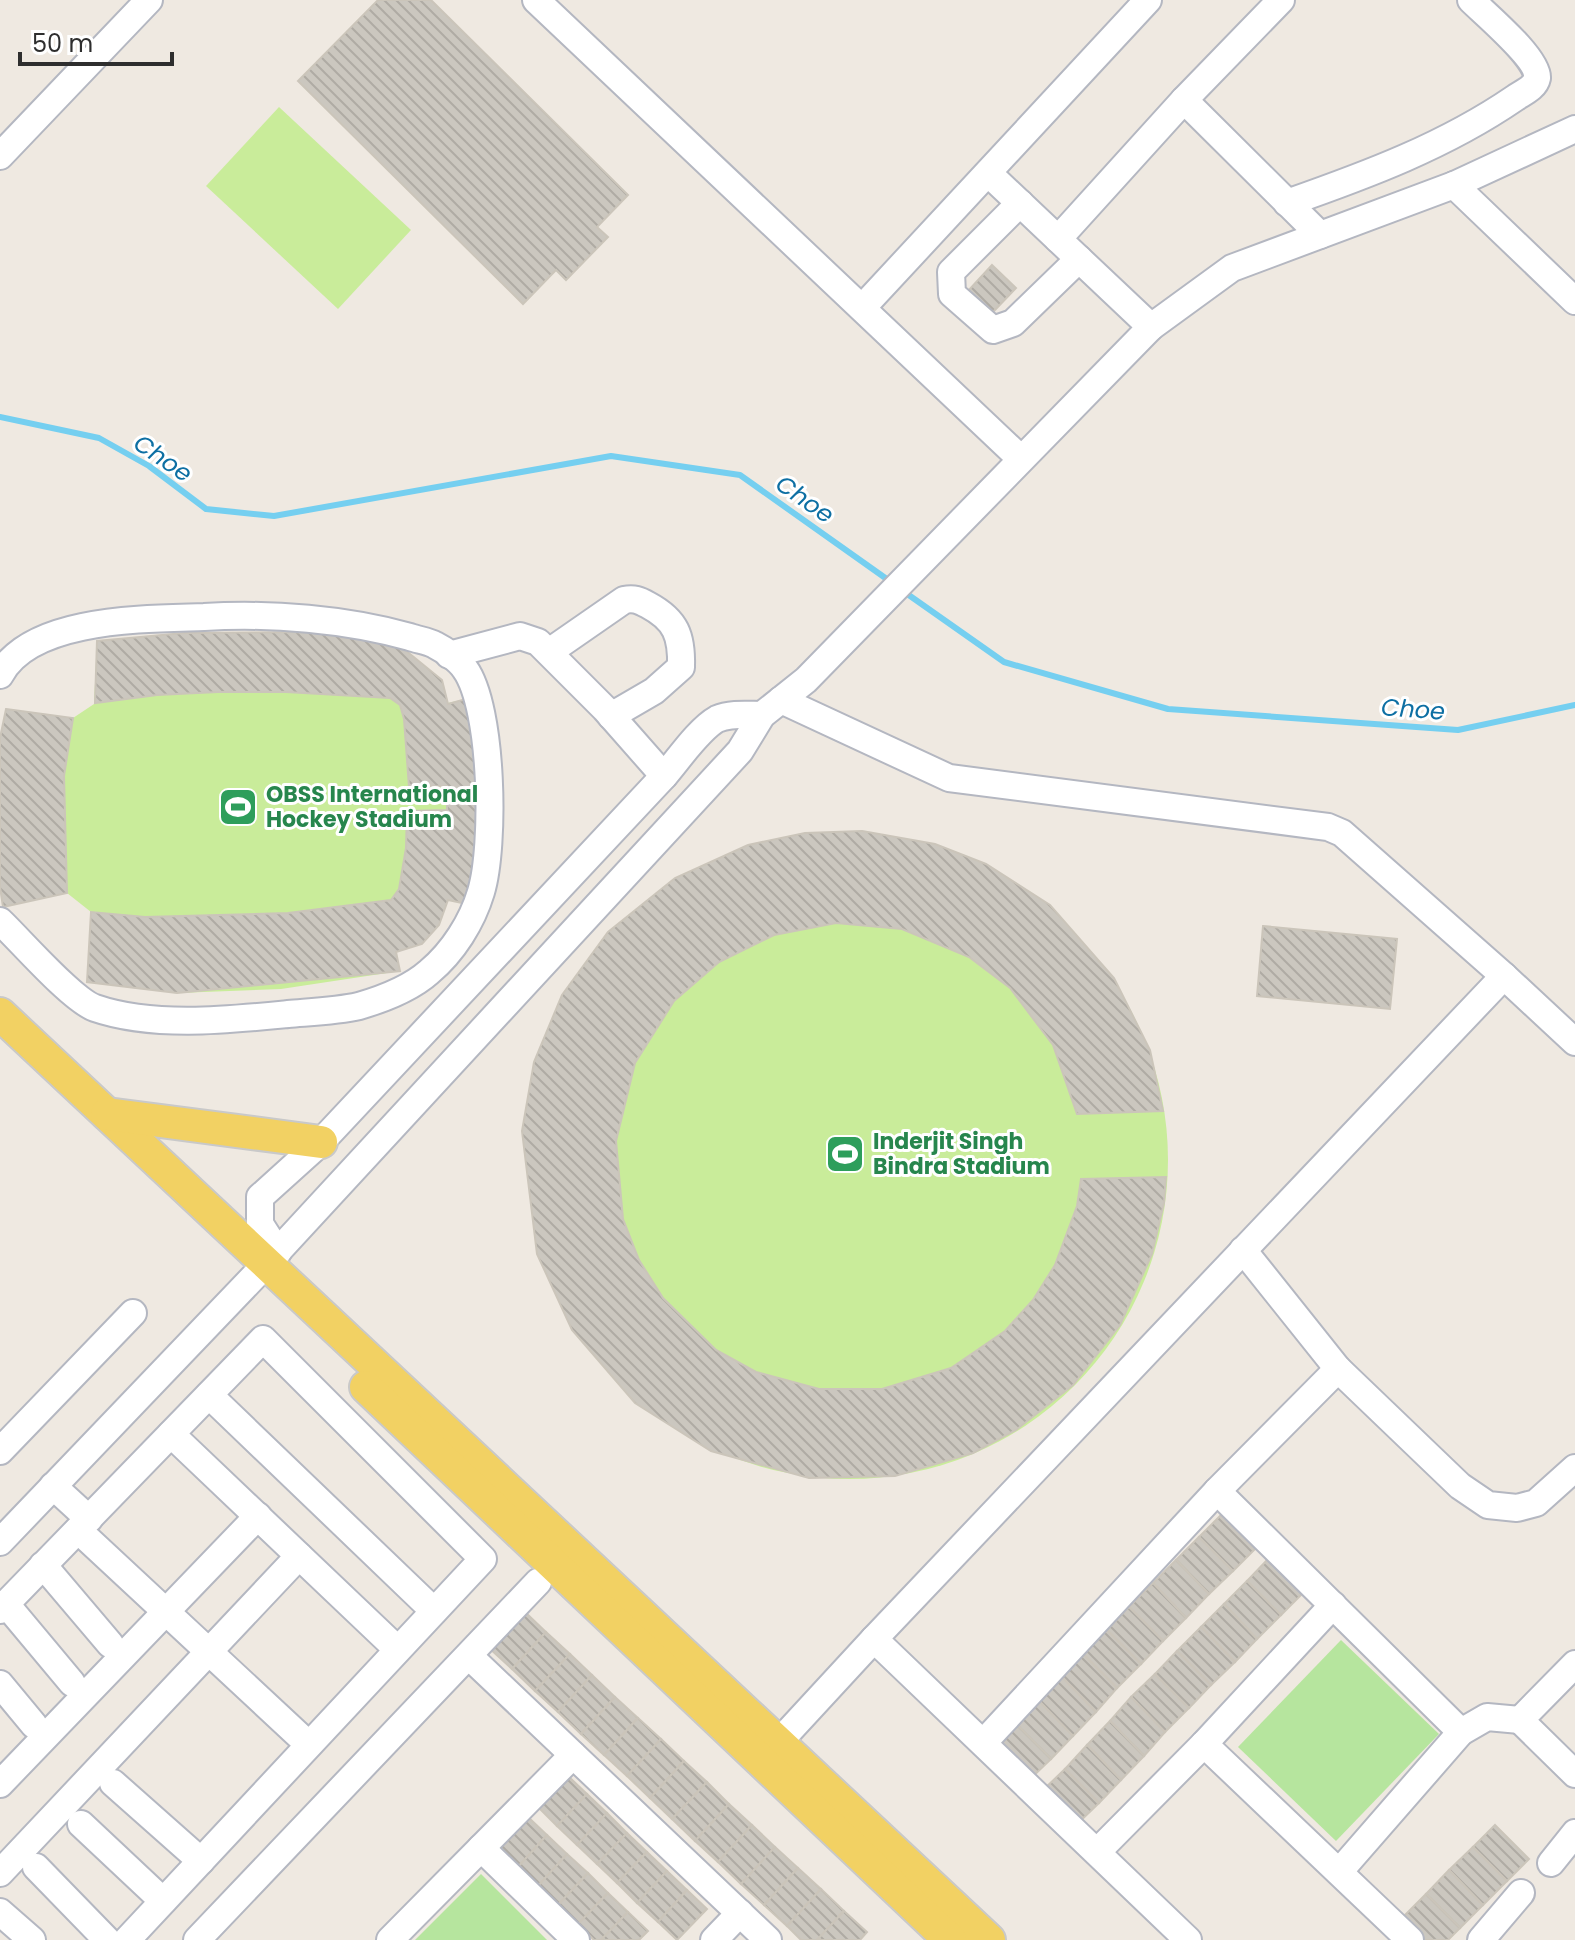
<svg xmlns="http://www.w3.org/2000/svg" width="1575" height="1940" font-family="Poppins,sans-serif">
	<style>
		.park { fill: #b6e59e }
		.pitch { fill: #c9ec9a }
		.lines { fill: none; stroke-linecap: round; stroke-linejoin: round }
		.stream { stroke: #75cff0; stroke-width: 6 }
		.building { fill: url(#building-back-hatch); stroke: #cbc5ba; stroke-width: 2 }
		.minor-casing { stroke: #b4b7c1; stroke-width: 30 }
		.major-casing { stroke: #c9c9c9; stroke-width: 36 }
		.minor { stroke: #fff; stroke-width: 26 }
		.major { stroke: #f2d163; stroke-width: 32 }
		.labels { text-anchor: middle; dominant-baseline: central; stroke-width: 6; stroke-linejoin: round; paint-order: stroke }
		.leisure-label { font-size: 22px; font-weight: bold; fill: #27864d; stroke: #fff; text-anchor: start }
		.water-label { font-size: 24px; font-style: italic; fill: #0d6fa3; stroke: #fff }
	</style>
	<defs>
		<pattern id="building-back-hatch" width="6" height="6" patternUnits="userSpaceOnUse" patternTransform="scale(2)"><rect width="6" height="6" fill="#cbc7bf"/><path d="M-1 5l2 2M0 0l6 6M5-1l2 2" fill="none" stroke="#afaba4"/></pattern>
	</defs>
	<rect width="100%" height="100%" fill="#efe9e1"/>
	<g class="park">
		<polygon points="1341,1640 1439,1734 1336,1841 1238,1747"/>
		<polygon points="481,1874 547,1940 415,1940"/>
	</g>
	<g class="pitch">
		<polygon points="279,107 411,230 338,309 206,186"/>
		<path d="M184 633 394 641 442 680 448 703 466 699 476 768 467 904 448 900C436 934 431 941 396 952L400 971 281 989 177 993 87 982 91 912 67 893 3 907 0 887V738L6 709 73 718 94 704 97 641Z"/>
		<circle cx="849" cy="1160" r="319"/>
	</g>
	<g class="lines">
		<g class="stream">
			<polyline points="0,417 99,438 149,466 206,509 274,516 611,456 740,475 891,582"/>
			<polyline points="903,591 1004,662 1168,709 1458,730 1575,705"/>
		</g>
	</g>
	<g class="building">
		<polygon points="378,0 431,0 628,195 597,227 608,237 566,280 556,270 523,304 298,81"/>
		<polygon points="992,265 1016,288 992,313 968,291"/>
		<polygon points="307,632 394,641 442,680 448,704 466,699 476,768 477,845 467,904 448,900 439,925 422,944 396,952 400,971 177,993 87,982 91,912 145,917 288,913 391,900 399,889 406,848 407,811 447,810 447,786 409,787 404,719 400,705 390,698 286,692 218,692 157,695 95,703 97,641 184,633"/>
		<polygon points="6,709 73,718 64,776 67,893 3,907 0,887 0,738"/>
		<polygon points="862,831 935,844 986,864 1050,905 1114,978 1150,1050 1163,1111 1077,1114 1053,1045 1010,988 969,957 902,929 836,923 774,935 719,962 674,1001 635,1063 616,1141 623,1219 639,1260 663,1298 716,1350 756,1372 819,1389 882,1389 951,1368 1005,1331 1033,1300 1055,1265 1077,1206 1081,1179 1166,1177 1164,1203 1152,1254 1120,1325 1073,1385 1016,1430 973,1453 895,1476 809,1478 711,1451 635,1403 572,1330 537,1254 522,1131 534,1062 562,995 608,932 675,878 748,845 805,833"/>
		<polygon points="1263,926 1397,939 1390,1009 1257,996"/>
		<polygon points="1221,1515 1255,1549 1233,1571 1199,1537"/>
		<polygon points="1199,1537 1233,1571 1209,1594 1176,1560"/>
		<polygon points="1269,1558 1303,1593 1281,1615 1247,1581"/>
		<polygon points="1176,1560 1209,1594 1186,1618 1153,1583"/>
		<polygon points="1247,1581 1281,1615 1257,1639 1224,1604"/>
		<polygon points="1153,1583 1186,1618 1163,1641 1129,1607"/>
		<polygon points="1224,1604 1257,1639 1235,1662 1201,1627"/>
		<polygon points="1129,1607 1163,1641 1141,1664 1107,1630"/>
		<polygon points="524,1611 546,1632 512,1669 489,1648"/>
		<polygon points="1201,1627 1235,1662 1211,1685 1177,1651"/>
		<polygon points="1107,1630 1141,1664 1117,1688 1083,1654"/>
		<polygon points="546,1632 570,1654 535,1691 512,1669"/>
		<polygon points="1177,1651 1211,1685 1189,1708 1155,1674"/>
		<polygon points="570,1654 592,1675 558,1712 535,1691"/>
		<polygon points="1083,1654 1117,1688 1096,1712 1062,1677"/>
		<polygon points="1155,1674 1189,1708 1165,1732 1131,1697"/>
		<polygon points="592,1675 615,1697 581,1734 558,1712"/>
		<polygon points="1062,1677 1096,1712 1073,1736 1039,1701"/>
		<polygon points="615,1697 638,1718 604,1755 581,1734"/>
		<polygon points="1131,1697 1165,1732 1144,1756 1110,1721"/>
		<polygon points="1039,1701 1073,1736 1051,1759 1017,1725"/>
		<polygon points="638,1718 661,1739 627,1776 604,1755"/>
		<polygon points="1110,1721 1144,1756 1121,1780 1087,1745"/>
		<polygon points="1017,1725 1051,1759 1027,1782 993,1748"/>
		<polygon points="661,1739 684,1761 650,1798 627,1776"/>
		<polygon points="1087,1745 1121,1780 1099,1803 1065,1769"/>
		<polygon points="684,1761 707,1782 672,1819 650,1798"/>
		<polygon points="1065,1769 1099,1803 1075,1826 1041,1792"/>
		<polygon points="567,1775 587,1794 557,1826 537,1806"/>
		<polygon points="707,1782 729,1804 695,1841 672,1819"/>
		<polygon points="587,1794 607,1813 577,1845 557,1826"/>
		<polygon points="729,1804 752,1825 718,1862 695,1841"/>
		<polygon points="607,1813 627,1833 597,1864 577,1845"/>
		<polygon points="527,1816 547,1835 518,1867 497,1847"/>
		<polygon points="752,1825 775,1847 741,1884 718,1862"/>
		<polygon points="1495,1825 1529,1859 1507,1881 1473,1847"/>
		<polygon points="627,1833 647,1852 617,1883 597,1864"/>
		<polygon points="547,1835 567,1854 538,1886 518,1867"/>
		<polygon points="775,1847 798,1868 764,1905 741,1884"/>
		<polygon points="1473,1847 1507,1881 1483,1905 1449,1870"/>
		<polygon points="647,1852 667,1871 637,1903 617,1883"/>
		<polygon points="567,1854 588,1873 558,1905 538,1886"/>
		<polygon points="798,1868 821,1889 787,1926 764,1905"/>
		<polygon points="1449,1870 1483,1905 1460,1928 1426,1894"/>
		<polygon points="667,1871 687,1890 658,1922 637,1903"/>
		<polygon points="588,1873 608,1893 578,1924 558,1905"/>
		<polygon points="821,1889 844,1911 817,1940 801,1940 787,1926"/>
		<polygon points="687,1890 707,1909 677,1940 658,1922"/>
		<polygon points="608,1893 628,1912 601,1940 594,1940 578,1924"/>
		<polygon points="1426,1894 1460,1928 1448,1940 1425,1940 1403,1917"/>
		<polygon points="844,1911 867,1932 860,1940 817,1940"/>
		<polygon points="628,1912 648,1931 639,1940 601,1940"/>
	</g>
	<g class="lines">
		<defs>
			<g id="minor">
				<polyline points="536,0 1021,459"/>
				<polyline points="1184,100 1320,235"/>
				<polyline points="0,156 149,0"/>
				<polyline points="988,173 1151,327"/>
				<polyline points="1454,185 1575,301"/>
				<polyline points="1020,203 951,272 952,294 993,330 1013,323 1079,259"/>
				<path d="M1287 203C1367 175 1445 146 1515 98 1522 93 1535 88 1537 78 1539 59 1485 14 1471 0"/>
				<polyline points="1058,239 1184,100 1281,0"/>
				<polyline points="862,308 1148,0"/>
				<path d="M549 652 624 600C634 598 639 600 648 605 676 620 682 636 681 667L654 691 611 716"/>
				<polyline points="449,655 520,636 538,642 605,709 664,776"/>
				<path d="M0 675C31 617 147 619 204 617 271 613 346 619 410 637 418 640 428 641 435 645 445 650 459 660 465 669 493 708 495 846 481 892 472 922 453 952 429 972 411 988 383 999 359 1006 337 1011 311 1012 288 1014 228 1020 153 1028 95 1008 72 1000 20 940 0 921"/>
				<polyline points="781,700 949,778 1328,827 1342,833 1504,976 1575,1042"/>
				<polyline points="1243,1250 1338,1369 1460,1486 1488,1505 1517,1508 1536,1503 1575,1468"/>
				<path d="M278 1252 260 1224V1197L321 1142 664 776C678 760 699 729 717 719 731 713 748 715 762 715"/>
				<polyline points="209,1395 434,1611"/>
				<polyline points="171,1434 397,1649"/>
				<polyline points="0,1451 133,1313"/>
				<polyline points="53,1486 89,1519"/>
				<polyline points="1217,1491 1461,1732"/>
				<polyline points="78,1530 308,1744"/>
				<polyline points="0,1542 267,1263 740,751 762,715 806,680 1151,327 1232,268 1454,185 1575,129"/>
				<polyline points="43,1565 110,1644"/>
				<polyline points="6,1604 72,1683"/>
				<polyline points="0,1610 263,1339 483,1559 127,1940"/>
				<polyline points="874,1639 1188,1940"/>
				<polyline points="469,1656 768,1940"/>
				<polyline points="1575,1664 1520,1720 1575,1774"/>
				<polyline points="0,1684 34,1725"/>
				<polyline points="778,1743 874,1639 1504,976"/>
				<polyline points="983,1743 1217,1491 1338,1369"/>
				<polyline points="1204,1744 1410,1940"/>
				<polyline points="113,1783 201,1861"/>
				<polyline points="0,1784 258,1516"/>
				<polyline points="81,1824 163,1901"/>
				<polyline points="481,1848 576,1940"/>
				<polyline points="1097,1852 1204,1744 1333,1605"/>
				<polyline points="1551,1863 1575,1833"/>
				<polyline points="36,1867 107,1940"/>
				<polyline points="1339,1872 1461,1732 1487,1717 1520,1720"/>
				<polyline points="0,1873 299,1556"/>
				<polyline points="0,1912 32,1940"/>
				<polyline points="197,1940 538,1582"/>
				<polyline points="390,1940 573,1755"/>
				<polyline points="714,1940 740,1913"/>
				<polyline points="1481,1940 1521,1893"/>
			</g>
			<g id="major">
				<polyline points="0,1014 989,1940"/>
				<polyline points="107,1114 321,1142"/>
				<polyline points="366,1387 950,1940"/>
			</g>
		</defs>
		<use href="#minor" class="minor-casing"/>
		<use href="#major" class="major-casing"/>
		<use href="#minor" class="minor"/>
		<use href="#major" class="major"/>
	</g>
	<defs>
		<symbol id="stadium-square" viewBox="-11 -11 22 22"><rect x="-9" y="-9" width="18" height="18" rx="4" fill="#2e9e5b" stroke="#fff"/><path d="M0-5a6.5 5 0 1 0 0 10a6.5 5 0 1 0 0-10ZM-3.5-1.8h7v3.6h-7Z" fill="#fff"/></symbol>
	</defs>
	<g fill-rule="evenodd">
		<use href="#stadium-square" x="216" y="785" width="44" height="44"/>
		<use href="#stadium-square" x="823" y="1132" width="44" height="44"/>
	</g>
	<g class="labels">
		<g class="leisure-label">
			<text x="266" y="794">OBSS International<tspan x="266" dy="25">Hockey Stadium</tspan></text>
			<text x="873" y="1141">Inderjit Singh<tspan x="873" dy="25">Bindra Stadium</tspan></text>
		</g>
		<g class="water-label">
			<text transform="translate(163 458) rotate(34)">Choe</text>
			<text transform="translate(805 499) rotate(35)">Choe</text>
			<text transform="translate(1413 709) rotate(4)">Choe</text>
		</g>
	</g>
	<path d="M20 52v12h152v-12" fill="none" stroke="#2e2e2e" stroke-width="4"/>
	<text x="32" y="52" font-size="24" fill="#2e2e2e" stroke="#ffffff" stroke-width="6" paint-order="stroke">50 m</text>
</svg>
